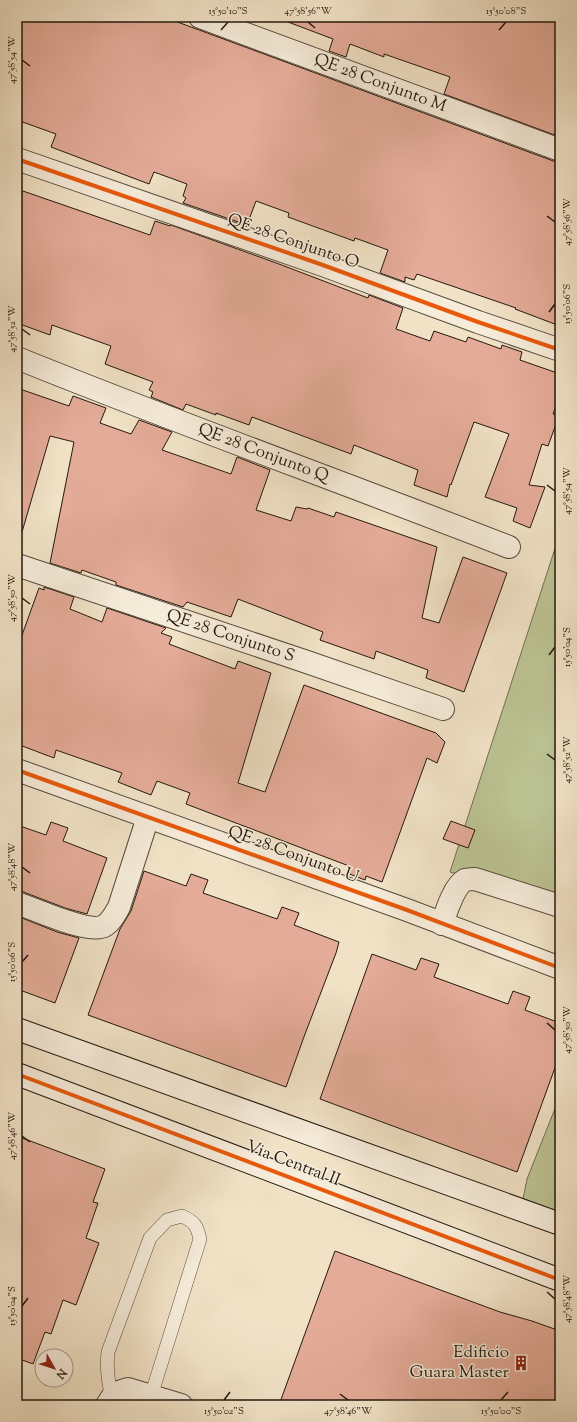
<svg xmlns="http://www.w3.org/2000/svg" width="577" height="1422" font-family="'Sorts Mill Goudy',serif">
	<style>
		.green { fill: #bcc393; stroke: #706e50 }
		.building { fill: #e4ab98; stroke: #23180e }
		.lines { fill: none; stroke-linecap: round; stroke-linejoin: round }
		.lane-casing { stroke: #564a3c; stroke-width: 14 }
		.street-casing { stroke: #564a3c; stroke-width: 24 }
		.secondary-casing { stroke: #23180e; stroke-width: 24 }
		.lane { stroke: #f6ecda; stroke-width: 13 }
		.street { stroke: #f6ecda; stroke-width: 22 }
		.secondary { stroke: #f6ecda; stroke-width: 22 }
		.cycleway-casing { stroke: #f6ecda; stroke-width: 6 }
		.cycleway { stroke: #e8590c; stroke-width: 4 }
		.ticks { fill: none; stroke: #23180e; stroke-width: 1.5 }
		.labels { text-anchor: middle; dominant-baseline: central; stroke-width: 3; stroke-linejoin: round; paint-order: stroke }
		.street-label { font-size: 17px; fill: #23180e; stroke: #f6ecda }
		.poi-label { font-size: 17px; fill: #23180e; stroke: #f6ecda; text-anchor: end }
		.neatline { fill: none; stroke: #23180e; stroke-width: 1.5 }
		.ticks-label { font-size: 10px; text-anchor: middle; fill: #23180e }
	</style>
	<rect width="100%" height="100%" fill="#f1e2c6"/>
	<filter id="stains"><feTurbulence type="fractalNoise" baseFrequency=".005" numOctaves="4"/><feColorMatrix values="0 0 0 0 .2 0 0 0 0 .09 0 0 0 0 .02 0 0 0 .5 -.17"/></filter>
	<radialGradient id="worn" r=".72"><stop offset=".6" stop-color="#630" stop-opacity="0"/><stop offset="1" stop-color="#630" stop-opacity=".3"/></radialGradient>
	<g class="green">
		<polygon points="560,533 560,903 450,872"/>
		<polygon points="560,1096 560,1224 521,1209 527,1179"/>
	</g>
	<g class="building">
		<polygon points="17,17 164,17 556,162 560,162 560,326 515,309 516,308 417,274 414,280 405,277 405,282 380,273 388,250 355,238 354,241 288,217 289,213 256,201 247,225 183,203 186,198 183,196 187,184 154,172 149,184 51,147 56,134 17,120"/>
		<polygon points="281,17 560,17 560,137 444,94 450,77 384,54 384,57 350,44 346,57 329,51 333,39 280,19"/>
		<polygon points="23,191 150,235 155,221 170,226 171,225 279,264 368,298 369,295 403,308 396,329 430,341 434,331 466,342 468,337 501,349 502,345 522,352 520,360 560,374 560,395 553,414 559,416 548,446 542,444 529,485 545,487 530,528 513,521 517,508 485,497 509,434 474,422 451,485 450,484 447,497 414,485 418,470 354,445 351,454 252,417 249,425 216,413 216,415 186,404 183,410 151,397 153,392 149,390 153,382 105,364 111,346 52,325 50,335 17,323 17,194 21,195"/>
		<polygon points="17,388 69,406 73,396 106,408 100,423 131,434 139,420 172,432 162,450 231,474 237,457 270,470 256,510 291,521 296,507 307,509 308,508 334,517 336,512 437,547 422,618 439,623 463,557 507,573 464,692 426,678 428,670 376,651 374,659 320,640 323,632 238,599 231,617 187,602 183,607 116,585 116,582 82,570 81,573 50,563 74,442 50,436 22,532 17,532"/>
		<polygon points="44,587 74,597 70,609 102,622 107,608 166,628 161,633 172,637 169,644 235,669 238,661 271,673 238,783 265,792 304,685 436,733 445,742 437,763 427,758 382,882 366,876 365,880 347,873 349,866 186,804 190,793 157,781 151,795 118,782 122,773 56,750 54,758 17,744 17,649 39,588 44,590"/>
		<polygon points="451,821 475,830 468,848 443,839"/>
		<polygon points="51,822 68,828 63,841 107,858 87,914 65,908 21,891 17,891 17,825 46,835"/>
		<polygon points="144,871 186,886 191,874 208,880 203,893 277,919 282,907 299,913 294,925 339,942 336,953 305,1034 286,1087 88,1015 120,929 131,911"/>
		<polygon points="17,916 57,932 79,938 55,1003 17,989"/>
		<polygon points="372,954 416,970 421,958 439,964 434,977 508,1004 513,991 530,997 525,1010 560,1023 560,1054 517,1172 320,1099"/>
		<polygon points="17,1136 105,1169 93,1202 98,1203 86,1238 99,1243 76,1305 63,1300 51,1334 45,1332 33,1364 17,1358"/>
		<polygon points="335,1251 500,1312 532,1321 560,1331 560,1405 279,1405"/>
	</g>
	<g class="lines">
		<defs>
			<path id="lane" d="M112 1397C108 1382 106 1369 108 1352L150 1238 167 1220 182 1216C195 1222 197 1226 200 1239L151 1396"/>
			<g id="street">
				<path id="s1" d="M200 17 560 150"/>
				<polyline points="17,159 320,264 478,322 560,350"/>
				<path id="s2" d="M17 358C180 424 345 483 509 547"/>
				<path id="s3" d="M17 565 304 661 443 709"/>
				<polyline points="17,770 407,910 560,968"/>
				<path d="M17 903C34 909 89 934 104 926 111 922 115 914 119 907L148 817"/>
				<path d="M442 924C446 912 454 886 465 880 468 879 472 879 475 879L560 906"/>
				<polyline points="107,1405 112,1397 119,1392 128,1389 181,1405"/>
			</g>
			<g id="secondary">
				<polyline points="17,1029 560,1224"/>
				<polyline points="17,1074 560,1280"/>
			</g>
		</defs>
		<use href="#lane" class="lane-casing"/>
		<use href="#street" class="street-casing"/>
		<use href="#secondary" class="secondary-casing"/>
		<use href="#lane" class="lane"/>
		<use href="#street" class="street"/>
		<use href="#secondary" class="secondary"/>
		<defs>
			<g id="cycleway">
				<polyline points="17,159 320,264 478,322 560,350"/>
				<polyline points="17,770 407,910 560,968"/>
				<polyline points="17,1074 560,1280"/>
			</g>
		</defs>
		<use href="#cycleway" class="cycleway-casing"/>
		<use href="#cycleway" class="cycleway"/>
	</g>
	<path class="ticks" d="M308 22 315 28M221 30 228 22M499 30 506 22M22 60 30 66M547 216 555 222M549 312 555 304M22 329 30 335M547 485 555 491M22 598 30 604M549 655 555 647M547 754 555 760M22 867 30 873M22 962 28 955M547 1023 555 1030M22 1136 30 1142M547 1292 555 1299M22 1306 28 1298M340 1394 348 1400M224 1400 230 1392M501 1400 508 1392"/>
	<defs>
		<symbol id="building-bare" viewBox="-9 -9 18 18"><path d="M-4-6H4V6H1V3H-1V6H-4ZM-2.5-4.3h1.7v1.8h-1.7ZM.8-4.3h1.7v1.8H.8ZM-2.5-1h1.7V.8h-1.7ZM.8-1h1.7V.8H.8Z" fill="#8f2418" stroke="#f6ecda" stroke-width="2.5" paint-order="stroke"/></symbol>
	</defs>
	<g fill-rule="evenodd">
		<use href="#building-bare" x="510" y="1352" width="22" height="22"/>
	</g>
	<g class="labels">
		<g class="street-label">
			<text stroke="none"><textPath href="#s1" startOffset="192">QE 28 Conjunto M</textPath></text>
			<text transform="translate(293 242) rotate(19)">QE 28 Conjunto O</text>
			<text stroke="none"><textPath href="#s2" startOffset="264">QE 28 Conjunto Q</textPath></text>
			<text stroke="none"><textPath href="#s3" startOffset="225">QE 28 Conjunto S</textPath></text>
			<text transform="translate(293 855) rotate(20)">QE 28 Conjunto U</text>
			<text transform="translate(293 1164) rotate(21)">Via Central II</text>
		</g>
		<g class="poi-label">
			<text x="509" y="1353">Edificio<tspan x="509" dy="20">Guara Master</tspan></text>
		</g>
	</g>
	<rect width="577" height="1422" fill="none" stroke="#f1e2c6" stroke-width="44"/>
	<g transform="translate(54 1368) rotate(129)"><circle r="19" fill="#f6ecda" stroke="#a29788"/>
	<path d="M0-3L7 15L0 10L-7 15Z" fill="#8f2418"/>
	<text y="-6" font-size="11" font-weight="bold" text-anchor="middle" fill="#23180e">N</text>
	</g>
	<rect x="22" y="22" width="533" height="1378" class="neatline"/>
	<g class="ticks-label">
		<text x="228" y="14">15°50'10"S</text>
		<text x="308" y="14">47°58'56"W</text>
		<text x="506" y="14">15°50'08"S</text>
		<text transform="translate(11 60) rotate(-90)" y="4">47°58'54"W</text>
		<text transform="translate(566 222) rotate(-90)" y="4">47°58'56"W</text>
		<text transform="translate(566 304) rotate(-90)" y="4">15°50'06"S</text>
		<text transform="translate(11 329) rotate(-90)" y="4">47°58'52"W</text>
		<text transform="translate(566 491) rotate(-90)" y="4">47°58'54"W</text>
		<text transform="translate(11 598) rotate(-90)" y="4">47°58'50"W</text>
		<text transform="translate(566 647) rotate(-90)" y="4">15°50'04"S</text>
		<text transform="translate(566 760) rotate(-90)" y="4">47°58'52"W</text>
		<text transform="translate(11 867) rotate(-90)" y="4">47°58'48"W</text>
		<text transform="translate(11 962) rotate(-90)" y="4">15°50'06"S</text>
		<text transform="translate(566 1030) rotate(-90)" y="4">47°58'50"W</text>
		<text transform="translate(11 1136) rotate(-90)" y="4">47°58'46"W</text>
		<text transform="translate(566 1299) rotate(-90)" y="4">47°58'48"W</text>
		<text transform="translate(11 1306) rotate(-90)" y="4">15°50'04"S</text>
		<text x="224" y="1414">15°50'02"S</text>
		<text x="348" y="1414">47°58'46"W</text>
		<text x="501" y="1414">15°50'00"S</text>
	</g>
	<rect width="100%" height="100%" filter="url(#stains)"/>
	<rect width="100%" height="100%" fill="url(#worn)"/>
</svg>
